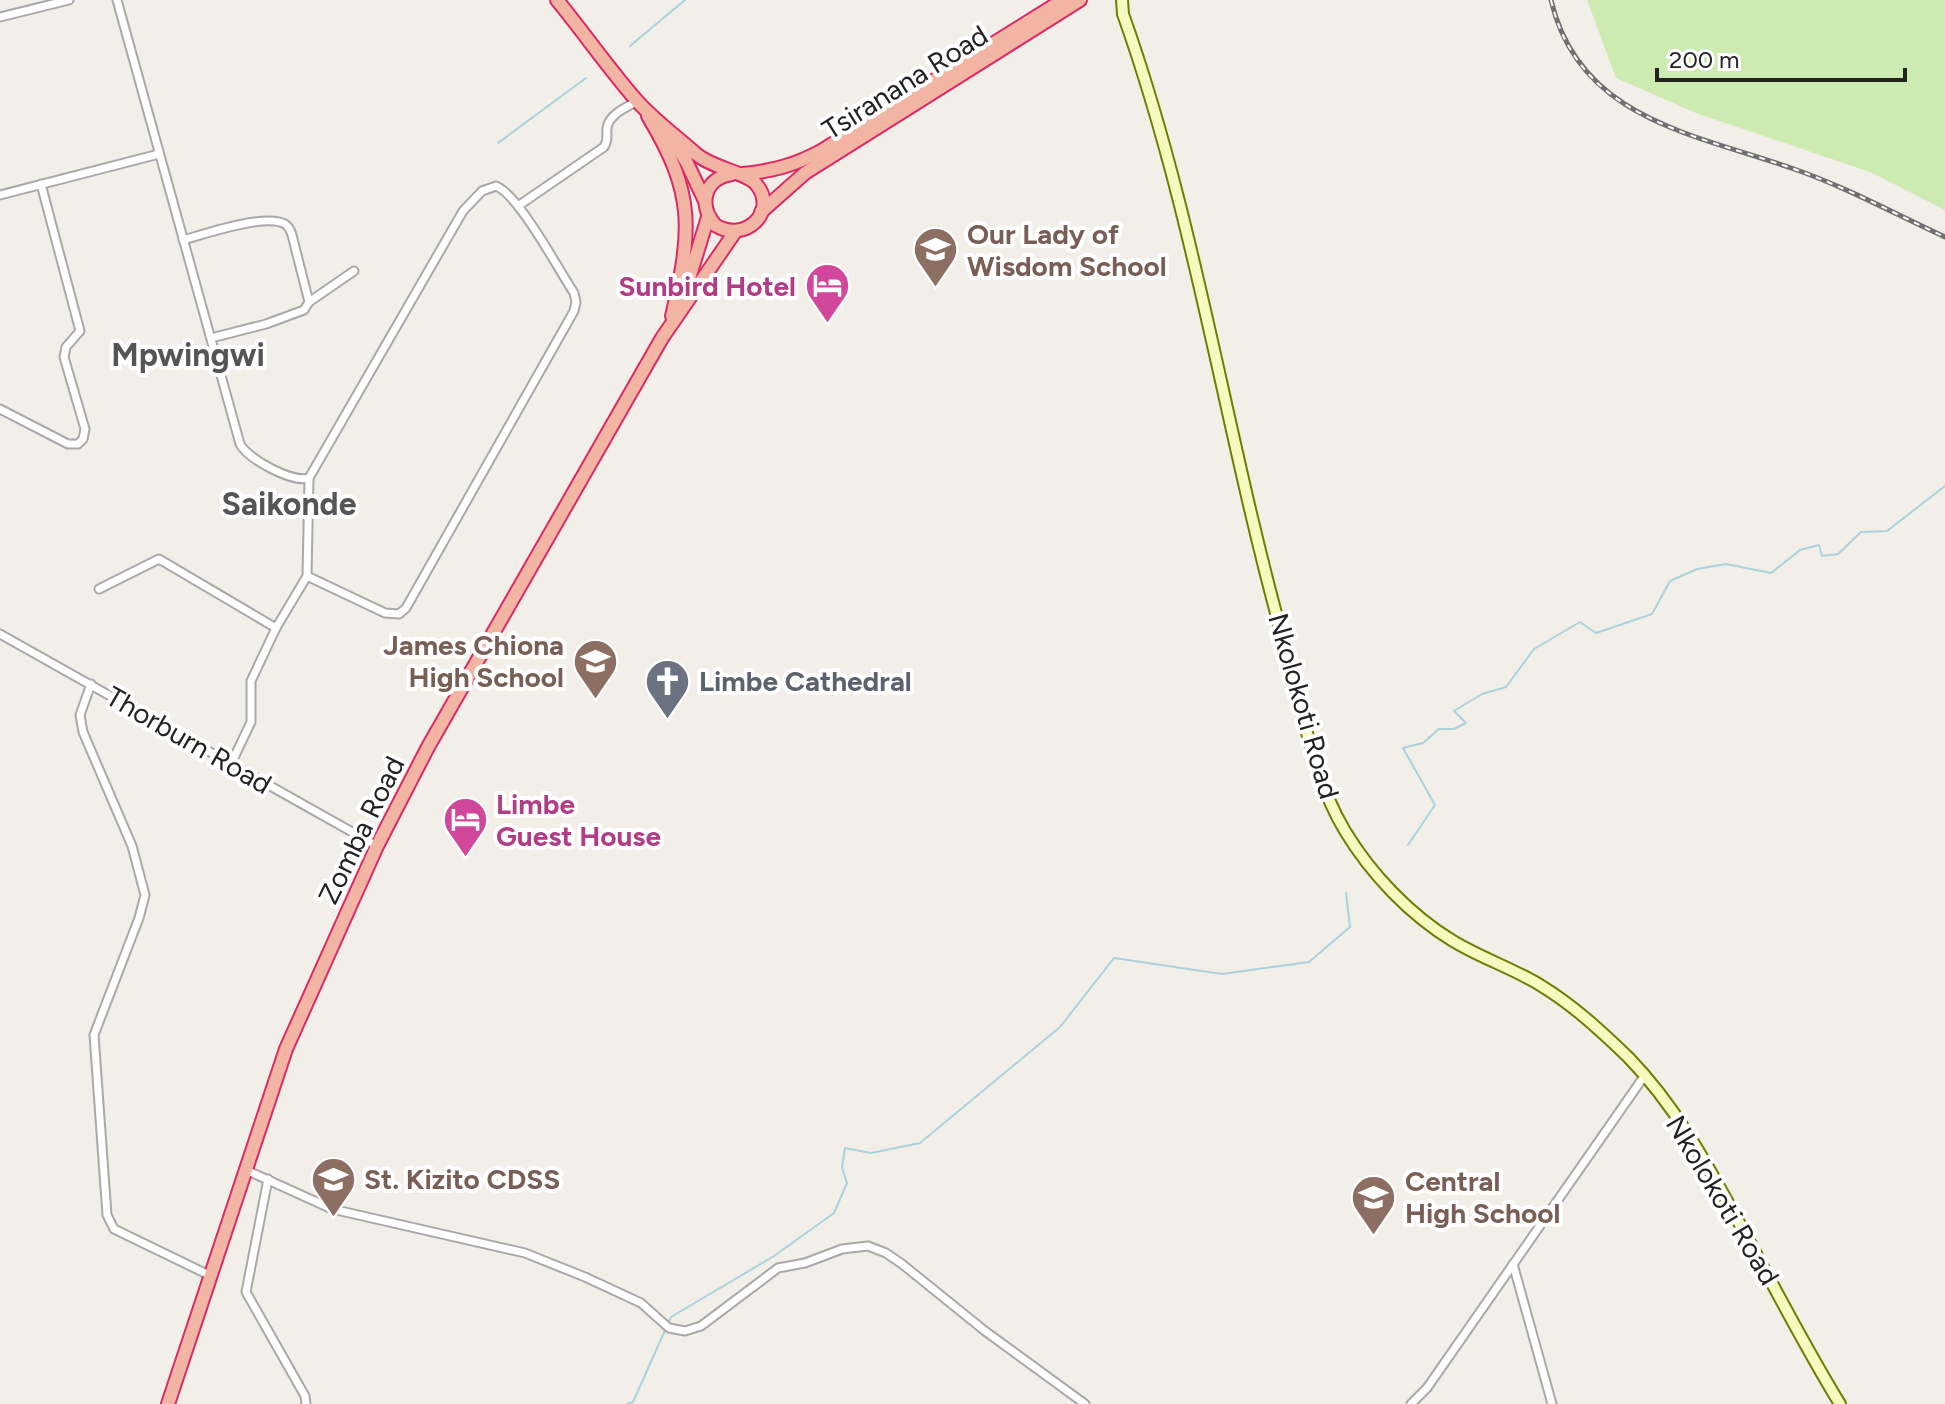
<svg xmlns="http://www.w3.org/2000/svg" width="1945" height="1404" font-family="Figtree,sans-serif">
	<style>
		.grass { fill: #cdebb0 }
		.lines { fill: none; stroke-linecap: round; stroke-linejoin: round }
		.stream { stroke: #aad3df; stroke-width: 2 }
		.minor-casing { stroke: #a9a9a9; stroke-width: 11 }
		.secondary-casing { stroke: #707d05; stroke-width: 14 }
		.trunk-casing { stroke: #dc2a67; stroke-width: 16 }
		.minor { stroke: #fff; stroke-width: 7 }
		.secondary { stroke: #f7fabf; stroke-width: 10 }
		.trunk { stroke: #f2b4a3; stroke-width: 12 }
		.rail-casing { stroke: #707070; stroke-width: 5 }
		.rail { stroke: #fff; stroke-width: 2; stroke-dasharray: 6; stroke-linecap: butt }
		.labels { text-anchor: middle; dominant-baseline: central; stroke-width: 8; stroke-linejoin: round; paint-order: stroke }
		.street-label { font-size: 28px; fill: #222; stroke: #fff }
		.education-label { font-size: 28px; font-weight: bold; fill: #785e54; stroke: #fff; text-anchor: start }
		.hotel-label { font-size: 28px; font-weight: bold; fill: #b23c85; stroke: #fff; text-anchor: end }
		.worship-label { font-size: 28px; font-weight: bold; fill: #5b616d; stroke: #fff; text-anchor: start }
		.quarter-label { font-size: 32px; font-weight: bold; fill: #555; stroke: #fff }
	</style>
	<rect width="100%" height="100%" fill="#f2efe9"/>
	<polygon class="grass" points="1587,0 1945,0 1945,210 1870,172 1696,113 1616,78"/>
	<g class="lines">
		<g class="stream">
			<polyline points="630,46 685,0"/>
			<polyline points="498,143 586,78"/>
			<polyline points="1408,845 1435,805 1403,748 1423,743 1439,729 1454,729 1466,723 1454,711 1482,694 1506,687 1534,649 1580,622 1596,633 1652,614 1670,581 1697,569 1726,564 1771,573 1800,550 1819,545 1822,556 1838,554 1861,532 1887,531 1945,486"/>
			<polyline points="669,1322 671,1317 774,1256 834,1213 847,1183 842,1168 845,1148 871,1153 920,1143 1060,1027 1114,958 1222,974 1309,962 1350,927 1346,893"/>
			<polyline points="627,1404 633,1402 666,1328"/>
		</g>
		<defs>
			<g id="minor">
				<path d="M117 0 240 444C248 459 292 483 309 478"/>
				<polyline points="0,17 69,0"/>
				<polyline points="0,195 159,154"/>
				<path d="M518 206 604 147C609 139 606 137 607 128 609 114 627 107 638 101"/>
				<path d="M183 240C205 234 266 213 285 224 290 227 290 230 292 235L309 302"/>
				<polyline points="211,338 266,324 304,310 309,302 354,271"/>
				<polyline points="0,409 68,444 78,444 83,439 85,429 64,357 66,347 80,331 41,184"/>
				<polyline points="99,589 159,559 276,628"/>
				<polyline points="0,634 377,846"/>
				<polyline points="91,684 80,715 83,732 132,846 145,895 139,918 94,1035 107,1215 114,1229 211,1276"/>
				<path d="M231 764 251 722V681L276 628 307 576 309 478 463 211 482 191 496 186C519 195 558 269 574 293L576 302 574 311 406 608 399 614 385 613 307 576"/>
				<polyline points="246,1170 332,1209 525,1253 585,1277 641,1303 669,1328 685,1331 701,1326 778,1268 805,1263 842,1249 868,1246 886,1253 902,1264 985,1331 1085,1404"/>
				<polyline points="268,1179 246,1292 305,1396 306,1404"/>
				<polyline points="1513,1264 1552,1404"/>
				<polyline points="1411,1404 1427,1388 1645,1075"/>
			</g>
			<path id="secondary" d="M1122 0 1123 14C1196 219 1226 437 1285 646 1302 707 1312 776 1345 831 1371 874 1410 915 1453 941 1481 958 1512 968 1540 985 1573 1005 1600 1030 1628 1057 1674 1104 1706 1162 1737 1219 1771 1280 1803 1344 1840 1404"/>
			<g id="trunk">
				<path d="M557 0C584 33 609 69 637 101 654 120 677 137 696 154 714 169 746 172 756 184 779 211 745 244 715 225 698 205 704 178 732 174"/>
				<path d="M648 116C695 194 692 229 672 316"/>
				<polyline points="671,137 686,161 705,201"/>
				<path d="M743 174C773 171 795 165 821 151L1063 0"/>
				<polyline points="761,212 805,173 1080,0"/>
				<polyline points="687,285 708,217"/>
				<polyline points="168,1404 286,1049 377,846 428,747 662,338 735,232"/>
			</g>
		</defs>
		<use href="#minor" class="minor-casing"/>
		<use href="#secondary" class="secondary-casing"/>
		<use href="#trunk" class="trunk-casing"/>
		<use href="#minor" class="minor"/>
		<use href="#secondary" class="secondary"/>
		<use href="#trunk" class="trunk"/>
		<defs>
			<path id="rail" d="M1551 0C1579 120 1696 134 1794 169 1846 187 1895 214 1945 237"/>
		</defs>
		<use href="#rail" class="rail-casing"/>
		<use href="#rail" class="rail"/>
	</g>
	<defs>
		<symbol id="school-pin" viewBox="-11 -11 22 30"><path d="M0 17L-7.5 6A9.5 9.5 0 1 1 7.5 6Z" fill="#8d6e63" stroke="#fff"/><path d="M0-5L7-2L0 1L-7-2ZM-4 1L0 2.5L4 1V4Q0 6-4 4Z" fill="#fff"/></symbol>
		<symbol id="hotel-pin" viewBox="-11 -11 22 30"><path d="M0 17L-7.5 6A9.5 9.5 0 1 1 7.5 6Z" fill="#d1479c" stroke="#fff"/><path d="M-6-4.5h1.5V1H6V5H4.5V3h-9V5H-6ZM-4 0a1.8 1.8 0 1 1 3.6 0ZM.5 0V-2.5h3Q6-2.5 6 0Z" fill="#fff"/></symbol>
		<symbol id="church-pin" viewBox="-11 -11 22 30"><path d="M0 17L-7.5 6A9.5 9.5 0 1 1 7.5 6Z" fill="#6b7280" stroke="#fff"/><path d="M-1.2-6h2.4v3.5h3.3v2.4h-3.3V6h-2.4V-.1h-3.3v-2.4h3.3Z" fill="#fff"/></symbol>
	</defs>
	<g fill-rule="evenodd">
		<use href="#school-pin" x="910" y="224" width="51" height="69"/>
		<use href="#hotel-pin" x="802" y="260" width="51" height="69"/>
		<use href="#school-pin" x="570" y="636" width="51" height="69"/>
		<use href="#church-pin" x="642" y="656" width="51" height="69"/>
		<use href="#hotel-pin" x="440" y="794" width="51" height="69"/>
		<use href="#school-pin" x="308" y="1154" width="51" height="69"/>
		<use href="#school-pin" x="1348" y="1172" width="51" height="69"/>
	</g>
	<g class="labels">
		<g class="street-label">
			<text transform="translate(905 82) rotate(-32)">Tsiranana Road</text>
			<text transform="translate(1304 706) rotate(74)">Nkolokoti Road</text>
			<text transform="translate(189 740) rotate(30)">Thorburn Road</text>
			<text transform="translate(361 830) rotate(-64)">Zomba Road</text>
			<text transform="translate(1723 1200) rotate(59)">Nkolokoti Road</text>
		</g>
		<g class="education-label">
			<text x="967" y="234">Our Lady of<tspan x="967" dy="32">Wisdom School</tspan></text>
			<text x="564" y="645" text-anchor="end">James Chiona<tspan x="564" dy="32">High School</tspan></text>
			<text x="364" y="1179">St. Kizito CDSS</text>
			<text x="1405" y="1181">Central<tspan x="1405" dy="32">High School</tspan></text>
		</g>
		<g class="hotel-label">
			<text x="796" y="286">Sunbird Hotel</text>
			<text x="496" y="804" text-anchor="start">Limbe<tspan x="496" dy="32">Guest House</tspan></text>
		</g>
		<g class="worship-label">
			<text x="699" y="681">Limbe Cathedral</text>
		</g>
		<g class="quarter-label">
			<text x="188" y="355">Mpwingwi</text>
			<text x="289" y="504">Saikonde</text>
		</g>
	</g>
	<path d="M1657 68v12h248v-12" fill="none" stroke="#222222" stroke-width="4"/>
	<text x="1669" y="68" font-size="24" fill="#222222" stroke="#ffffff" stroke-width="6" paint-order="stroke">200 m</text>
</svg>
